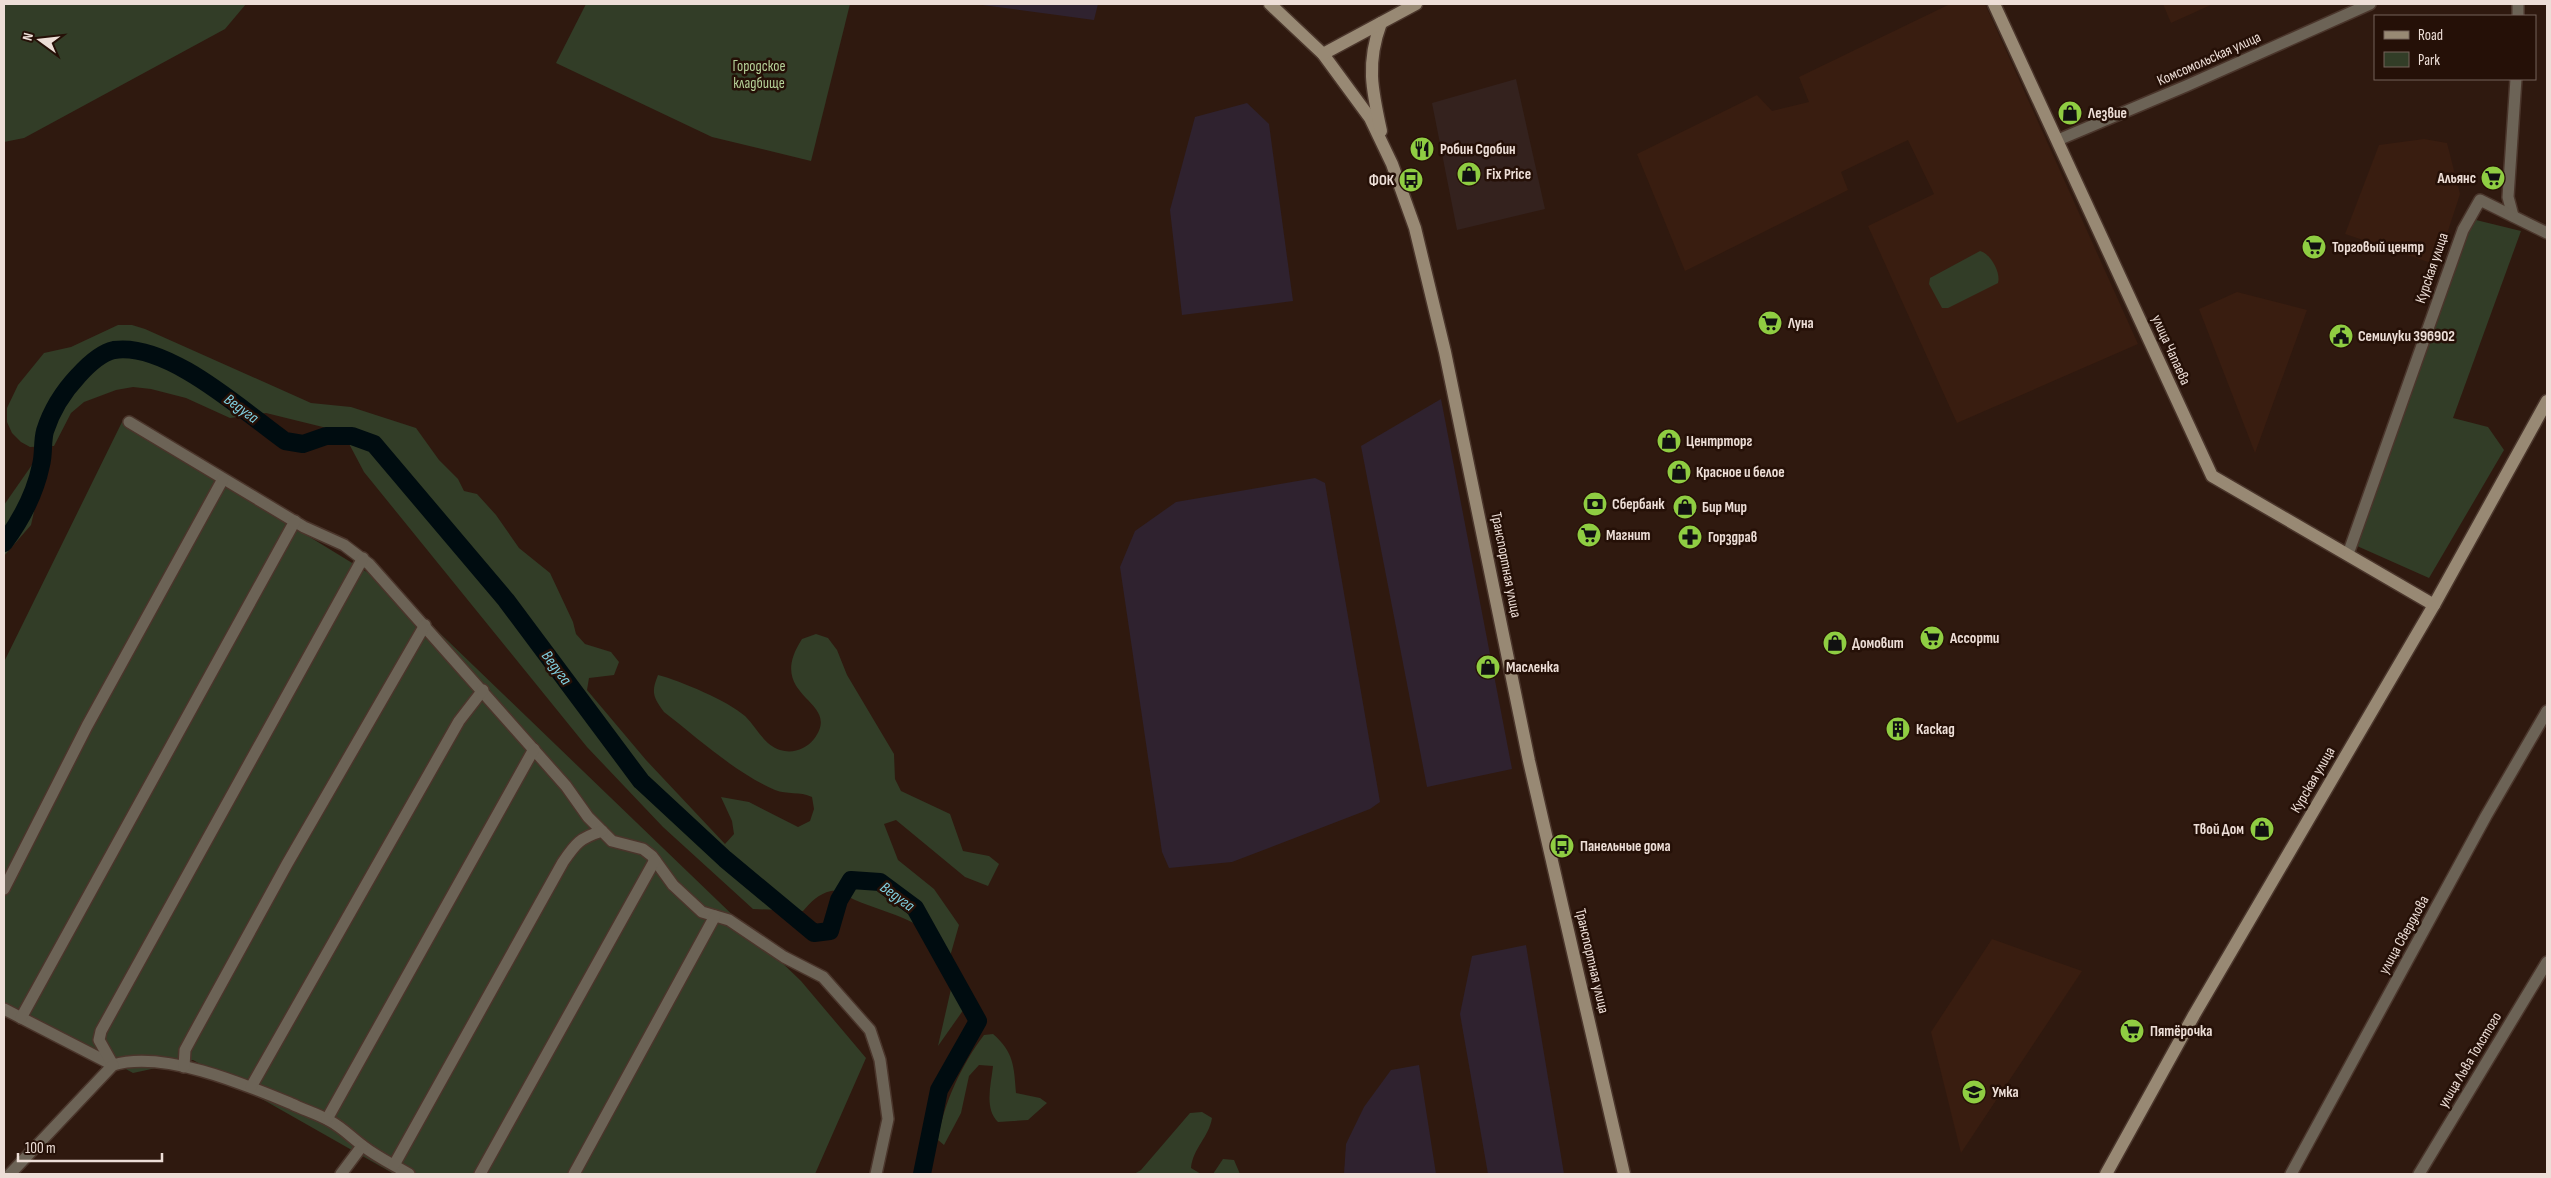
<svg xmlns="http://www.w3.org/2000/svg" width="2551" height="1178" font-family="'Sofia Sans Condensed',sans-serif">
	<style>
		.commercial { fill: #34221e }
		.industrial { fill: #2f222f }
		.built { fill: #391d10 }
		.green { fill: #323d27 }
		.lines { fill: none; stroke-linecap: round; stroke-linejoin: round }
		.river { stroke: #000c10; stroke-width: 18 }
		.street-casing { stroke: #4a352b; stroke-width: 14 }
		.secondary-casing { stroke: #4a352b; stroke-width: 15 }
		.street { stroke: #6c6356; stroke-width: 11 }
		.secondary { stroke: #988974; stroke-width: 12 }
		.labels { text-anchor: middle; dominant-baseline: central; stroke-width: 5; stroke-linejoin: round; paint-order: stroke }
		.street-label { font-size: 15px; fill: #edded7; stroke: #251007 }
		.park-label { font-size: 15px; fill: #b5d098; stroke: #251007 }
		.poi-label { font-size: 15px; font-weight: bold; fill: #edded7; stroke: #251007; text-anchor: start }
		.water-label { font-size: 16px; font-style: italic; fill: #81d0e1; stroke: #251007 }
	</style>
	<rect width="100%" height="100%" fill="#2f190f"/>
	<polygon class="commercial" points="1516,79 1545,209 1457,230 1432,103"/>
	<g class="industrial">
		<polygon points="975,4 1098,4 1094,20"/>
		<polygon points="1247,103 1269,124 1293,301 1182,315 1170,210 1195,117"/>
		<polygon points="1441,399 1512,769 1427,787 1361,446"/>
		<polygon points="1315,478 1325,483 1380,802 1370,809 1232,862 1169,868 1162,852 1120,567 1135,531 1176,502"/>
		<polygon points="1526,945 1564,1174 1488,1174 1460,1014 1472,956"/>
		<polygon points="1419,1065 1436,1174 1344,1174 1346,1144 1364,1107 1391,1070"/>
	</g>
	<g class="built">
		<polygon points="1950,4 1985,4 2138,344 1957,423 1868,226 1934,194 1908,140 1841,172 1848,190 1685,271 1637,154 1757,95 1772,111 1809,102 1799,77"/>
		<polygon points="2163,4 2213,4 2171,23"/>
		<polygon points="2424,139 2447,143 2460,194 2437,265 2345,234 2379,145"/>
		<polygon points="2237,292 2307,310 2255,453 2199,309"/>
		<polygon points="1992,939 2082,971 1961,1153 1931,1032"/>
	</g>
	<g class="green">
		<polygon points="4,4 246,4 225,29 24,138 4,142"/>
		<polygon points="586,4 850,4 811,161 712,137 556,63"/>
		<polygon points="2476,220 2521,231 2453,418 2488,427 2504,450 2429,578 2357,546 2469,230"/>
		<path d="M1980 251C1991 254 2001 273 1998 283L1948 308H1942L1929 284 1930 278Z"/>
		<path d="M118 325H132L145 329 311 403 351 407 416 428 439 460 458 479 464 491 477 494 496 515 519 548 550 573 573 622 576 634 585 644 611 652 619 662 614 675 589 678 587 690 646 760 725 844 734 834 732 821 721 797 749 802 798 827 810 821 814 809 812 797C800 791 787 795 775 790 734 772 699 739 664 712 653 697 651 692 658 675 681 681 728 701 745 716 757 728 764 745 780 750 793 754 806 749 814 739 844 699 763 699 802 639L816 634 828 638 837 650 847 675 894 754 895 779 901 791 950 814 963 851 989 856 999 864 988 886 965 877 896 820 884 824 898 860 934 889 959 925 949 960C934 921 890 915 855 900 847 896 840 889 831 891 818 894 811 902 803 911L753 909 663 827 587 747 364 472 346 438 335 430 266 413 230 418 186 398 151 389 133 387 116 390 84 402 71 413 54 446 30 447 21 442 12 433 7 422V408L18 385 44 353 71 347Z"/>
		<polygon points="122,422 393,588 801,981 866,1058 815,1174 394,1174 193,1060 133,1073 4,1002 4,662"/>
		<polygon points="34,462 42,476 31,525 4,556 4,505"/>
		<polygon points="951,989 964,1009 938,1046"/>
		<path d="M993 1034C1014 1052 1014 1067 1016 1093L1040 1098 1047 1103 1028 1120 998 1122C984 1108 991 1085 993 1066L979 1065 969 1076 961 1113 944 1145 938 1140C943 1104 962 1064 984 1035Z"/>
		<path d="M1202 1112 1212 1118C1209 1137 1193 1148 1191 1168L1201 1174H1134L1141 1170 1190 1113Z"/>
		<polygon points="1223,1159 1234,1160 1240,1174 1213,1174"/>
	</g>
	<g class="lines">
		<path class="river" d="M4 543C21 520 35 494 41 465 44 454 42 442 45 431 52 409 62 393 78 376 87 366 100 353 114 350 168 342 243 411 285 441L303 444 326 436H352L374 444 506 600 641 781 725 859 814 933 830 931 839 900 851 880 880 882 915 908 978 1021 939 1090 922 1174"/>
		<defs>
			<g id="street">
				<polyline points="2518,4 2518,16"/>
				<polyline points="2058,140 2186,86 2370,4"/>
				<polyline points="2513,216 2508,197 2516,79"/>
				<polyline points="129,422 304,527 344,545 369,564 566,786 588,817 612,841 643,849 652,856 673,885 702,912 729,920 784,957 823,977 870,1030 880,1060 888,1119 876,1174"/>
				<polyline points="2348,554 2463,230 2480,200 2547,233"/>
				<polyline points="4,889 87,726 223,479"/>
				<path d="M4 1009 113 1065C164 1050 244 1084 292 1104 304 1110 318 1114 330 1121 343 1128 352 1138 363 1146 377 1157 394 1165 409 1174"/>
				<polyline points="21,1018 295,521"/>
				<polyline points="113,1065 99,1040 101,1031 363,558"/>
				<polyline points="184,1067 185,1050 192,1037 287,864 425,625"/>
				<polyline points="251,1087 459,721 483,690"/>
				<polyline points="327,1119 534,749"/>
				<path d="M394 1165 563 862C576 843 580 838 602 831"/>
				<polyline points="10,1174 113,1065"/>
				<polyline points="341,1174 362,1146"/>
				<polyline points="480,1174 655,860"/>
				<polyline points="574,1174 715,916"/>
				<polyline points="2291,1174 2486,816 2547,711"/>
				<polyline points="2419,1174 2547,962"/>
			</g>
			<g id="secondary">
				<polyline points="1270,4 1323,54 1370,118 1392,164 1415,228 1445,352 1529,761 1624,1174"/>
				<polyline points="1994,4 2212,476 2434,605"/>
				<path d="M1381 23C1366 63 1372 90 1381 131"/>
				<polyline points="1323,54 1416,4"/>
				<polyline points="2106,1174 2194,1015 2434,605 2547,401"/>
			</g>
		</defs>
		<use href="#street" class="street-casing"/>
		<use href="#secondary" class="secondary-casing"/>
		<use href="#street" class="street"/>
		<use href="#secondary" class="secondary"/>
	</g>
	<defs>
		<symbol id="shop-disc" viewBox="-11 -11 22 22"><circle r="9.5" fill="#8fcd42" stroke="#251007"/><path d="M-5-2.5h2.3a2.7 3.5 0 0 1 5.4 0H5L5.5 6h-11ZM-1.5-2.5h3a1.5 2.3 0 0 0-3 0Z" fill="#111"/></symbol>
		<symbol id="restaurant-disc" viewBox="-11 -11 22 22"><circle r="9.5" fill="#8fcd42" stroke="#251007"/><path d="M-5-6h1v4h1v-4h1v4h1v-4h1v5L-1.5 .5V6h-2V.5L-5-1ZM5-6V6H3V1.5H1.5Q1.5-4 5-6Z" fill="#111"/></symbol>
		<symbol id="supermarket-disc" viewBox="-11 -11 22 22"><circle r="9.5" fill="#8fcd42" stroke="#251007"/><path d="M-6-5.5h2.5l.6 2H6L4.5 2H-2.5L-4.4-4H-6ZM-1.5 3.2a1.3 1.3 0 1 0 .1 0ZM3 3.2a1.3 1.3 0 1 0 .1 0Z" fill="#111"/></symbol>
		<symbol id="bus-disc" viewBox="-11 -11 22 22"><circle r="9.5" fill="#8fcd42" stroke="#251007"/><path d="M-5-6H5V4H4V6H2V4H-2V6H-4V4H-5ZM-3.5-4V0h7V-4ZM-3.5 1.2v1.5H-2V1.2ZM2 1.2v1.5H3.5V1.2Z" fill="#111"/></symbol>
		<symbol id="civic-disc" viewBox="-11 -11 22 22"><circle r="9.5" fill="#8fcd42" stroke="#251007"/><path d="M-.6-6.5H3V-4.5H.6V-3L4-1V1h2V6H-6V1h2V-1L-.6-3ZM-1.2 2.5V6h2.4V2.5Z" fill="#111"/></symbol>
		<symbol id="bank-disc" viewBox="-11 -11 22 22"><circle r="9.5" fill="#8fcd42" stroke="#251007"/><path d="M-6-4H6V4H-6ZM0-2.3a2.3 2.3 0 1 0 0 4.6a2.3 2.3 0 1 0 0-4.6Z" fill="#111"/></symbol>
		<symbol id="pharmacy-disc" viewBox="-11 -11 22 22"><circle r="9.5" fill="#8fcd42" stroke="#251007"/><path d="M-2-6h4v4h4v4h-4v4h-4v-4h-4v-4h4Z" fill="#111"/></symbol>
		<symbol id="building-disc" viewBox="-11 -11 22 22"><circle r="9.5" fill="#8fcd42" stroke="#251007"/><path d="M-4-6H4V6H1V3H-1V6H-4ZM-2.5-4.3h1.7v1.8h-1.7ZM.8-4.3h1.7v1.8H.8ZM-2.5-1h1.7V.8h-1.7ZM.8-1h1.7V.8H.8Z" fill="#111"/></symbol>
		<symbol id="school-disc" viewBox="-11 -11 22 22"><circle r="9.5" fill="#8fcd42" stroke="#251007"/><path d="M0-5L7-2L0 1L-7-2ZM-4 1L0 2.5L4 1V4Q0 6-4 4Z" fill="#111"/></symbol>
	</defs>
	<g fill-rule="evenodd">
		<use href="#shop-disc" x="2056" y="99" width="28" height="28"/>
		<use href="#restaurant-disc" x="1408" y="135" width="28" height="28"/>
		<use href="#shop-disc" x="1455" y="160" width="28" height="28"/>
		<use href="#supermarket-disc" x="2479" y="164" width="28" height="28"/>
		<use href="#bus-disc" x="1397" y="166" width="28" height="28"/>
		<use href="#supermarket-disc" x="2300" y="233" width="28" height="28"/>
		<use href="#supermarket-disc" x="1756" y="309" width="28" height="28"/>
		<use href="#civic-disc" x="2327" y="322" width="28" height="28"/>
		<use href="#shop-disc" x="1655" y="427" width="28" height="28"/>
		<use href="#shop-disc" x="1665" y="458" width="28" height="28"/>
		<use href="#bank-disc" x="1581" y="490" width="28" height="28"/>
		<use href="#shop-disc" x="1671" y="493" width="28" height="28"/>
		<use href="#supermarket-disc" x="1575" y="521" width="28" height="28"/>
		<use href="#pharmacy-disc" x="1676" y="523" width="28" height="28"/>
		<use href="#supermarket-disc" x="1918" y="624" width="28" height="28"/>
		<use href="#shop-disc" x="1821" y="629" width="28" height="28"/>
		<use href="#shop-disc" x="1474" y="653" width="28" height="28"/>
		<use href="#building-disc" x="1884" y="715" width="28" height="28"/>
		<use href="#shop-disc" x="2248" y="815" width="28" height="28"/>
		<use href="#bus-disc" x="1548" y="832" width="28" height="28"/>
		<use href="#supermarket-disc" x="2118" y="1017" width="28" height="28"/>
		<use href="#school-disc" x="1960" y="1078" width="28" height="28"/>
	</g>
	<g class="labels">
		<g class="street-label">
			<text transform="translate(2209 59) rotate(-24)">Комсомольская улица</text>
			<text transform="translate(2432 268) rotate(-71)">Курская улица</text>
			<text transform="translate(2171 350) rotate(66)">улица Чапаева</text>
			<text transform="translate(1506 565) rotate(79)">Транспортная улица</text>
			<text transform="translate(2313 780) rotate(-60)">Курская улица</text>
			<text transform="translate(2404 935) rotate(-61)">улица Свердлова</text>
			<text transform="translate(1592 961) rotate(77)">Транспортная улица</text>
			<text transform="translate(2470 1060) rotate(-59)">улица Льва Толстого</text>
		</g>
		<g class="park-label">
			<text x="759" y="66">Городское<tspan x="759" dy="17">кладбище</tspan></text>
		</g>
		<g class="poi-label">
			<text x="2088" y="113">Лезвие</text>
			<text x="1440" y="149">Робин Сдобин</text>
			<text x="1486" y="174">Fix Price</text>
			<text x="2476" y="178" text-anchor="end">Альянс</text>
			<text x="1394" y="180" text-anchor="end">ФОК</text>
			<text x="2332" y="247">Торговый центр</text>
			<text x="1788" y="323">Луна</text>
			<text x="2358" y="336">Семилуки 396902</text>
			<text x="1686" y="441">Центрторг</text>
			<text x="1696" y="472">Красное и белое</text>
			<text x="1612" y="504">Сбербанк</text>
			<text x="1702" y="507">Бир Мир</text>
			<text x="1606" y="535">Магнит</text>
			<text x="1708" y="537">Горздрав</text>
			<text x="1950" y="638">Ассорти</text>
			<text x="1852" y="643">Домовит</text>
			<text x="1506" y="667">Масленка</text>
			<text x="1916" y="729">Каскад</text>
			<text x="2244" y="829" text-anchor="end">Твой Дом</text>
			<text x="1580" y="846">Панельные дома</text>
			<text x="2150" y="1031">Пятёрочка</text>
			<text x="1992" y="1092">Умка</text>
		</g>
		<g class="water-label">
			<text transform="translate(241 409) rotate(36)">Ведуга</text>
			<text transform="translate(556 668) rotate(53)">Ведуга</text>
			<text transform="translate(897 897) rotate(36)">Ведуга</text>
		</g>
	</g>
	<rect width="2551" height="1178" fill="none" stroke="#edded7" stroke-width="10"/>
	<rect x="2374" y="15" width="162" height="65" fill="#251007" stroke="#75625a"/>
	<rect x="2384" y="31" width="25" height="8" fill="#988974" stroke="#75625a"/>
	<text x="2418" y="40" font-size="15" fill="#edded7">Road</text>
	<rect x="2384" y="52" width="25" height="15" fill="#323d27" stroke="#75625a"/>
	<text x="2418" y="65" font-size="15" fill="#edded7">Park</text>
	<g transform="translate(40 40) rotate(285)" stroke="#251007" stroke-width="4" paint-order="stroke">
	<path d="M0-4L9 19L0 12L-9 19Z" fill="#edded7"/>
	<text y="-8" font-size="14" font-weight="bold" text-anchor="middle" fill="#edded7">N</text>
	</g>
	<path d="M18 1153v8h144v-8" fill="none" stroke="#edded7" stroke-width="2.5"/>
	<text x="25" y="1153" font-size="15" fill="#edded7" stroke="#251007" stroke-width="4" paint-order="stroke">100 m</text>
</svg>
